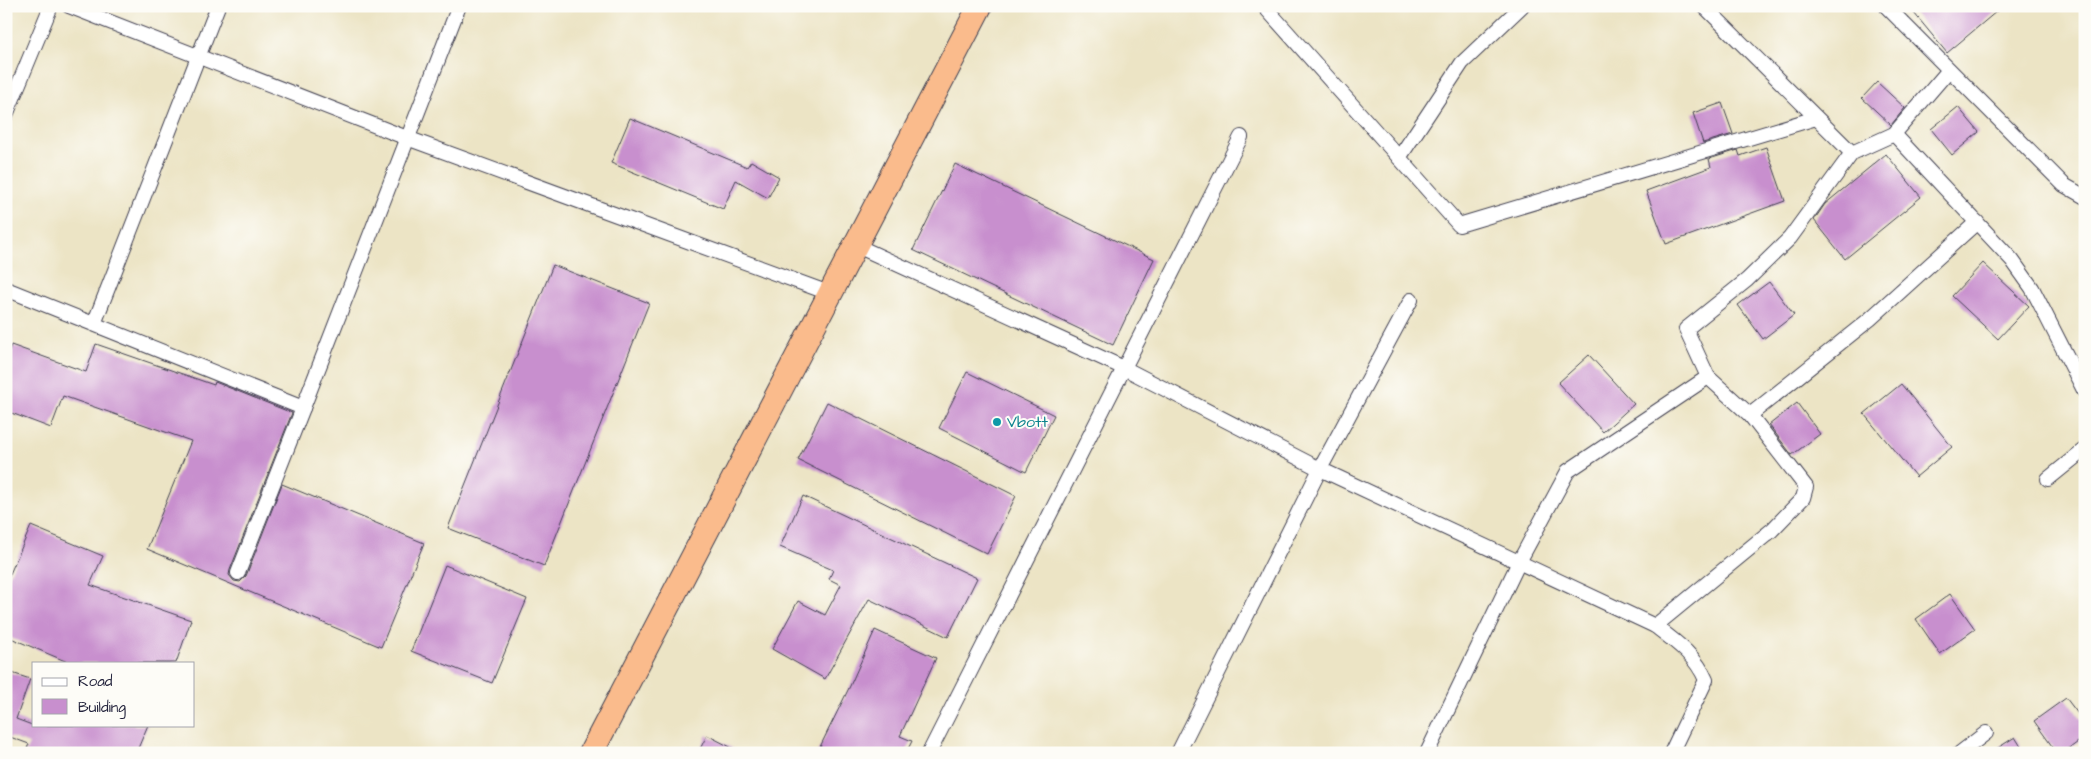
<svg xmlns="http://www.w3.org/2000/svg" width="2091" height="759" font-family="'Architects Daughter',sans-serif">
	<style>
		.building { fill: #c88fce }
		.lines { fill: none; stroke-linecap: round; stroke-linejoin: round }
		.minor-casing { stroke: #403f50; stroke-width: 16 }
		.trunk-casing { stroke: #403f50; stroke-width: 26 }
		.minor { stroke: #fff; stroke-width: 14 }
		.trunk { stroke: #fabb8c; stroke-width: 24 }
		.culture-dot { fill: #0f9aa8; stroke: #fdfcf7; stroke-width: 2 }
		.labels { text-anchor: middle; dominant-baseline: central; stroke-width: 4; stroke-linejoin: round; paint-order: stroke }
		.culture-label { font-size: 16px; fill: #0d838f; stroke: #fdfcf7; text-anchor: start }
	</style>
	<rect width="100%" height="100%" fill="#fdfcf7"/>
	<filter id="ink" filterUnits="userSpaceOnUse"><feTurbulence type="fractalNoise" baseFrequency=".02" numOctaves="2"/><feDisplacementMap in="SourceGraphic" scale="10" xChannelSelector="R" yChannelSelector="G"/><feConvolveMatrix kernelMatrix="1 2 1 2 8 2 1 2 1" color-interpolation-filters="sRGB"/></filter>
	<filter id="wash" filterUnits="userSpaceOnUse"><feTurbulence type="fractalNoise" baseFrequency=".0096" numOctaves="4" result="noise"/><feDisplacementMap in="SourceGraphic" scale="20" xChannelSelector="R" yChannelSelector="G"/><feGaussianBlur stdDeviation="1.12" result="paint"/><feColorMatrix in="noise" values="0 0 0 0 0 0 0 0 0 0 0 0 0 0 0 0 0 1.4 0 .05"/><feComposite in="paint" operator="in"/></filter>
	<g filter="url(#wash)">
		<rect width="100%" height="100%" fill="#ece4c5"/>
		<g id="blocks">
			<g class="building">
				<polygon points="1921,6 2003,6 1947,53 1914,13"/>
				<polygon points="1877,82 1905,108 1891,125 1862,98"/>
				<polygon points="1722,103 1733,134 1703,143 1693,113"/>
				<polygon points="1958,107 1979,132 1952,155 1931,129"/>
				<polygon points="630,118 747,167 751,161 779,177 768,198 736,180 723,209 611,163"/>
				<polygon points="1766,147 1785,201 1666,244 1646,191 1711,167 1709,159 1738,150 1740,156"/>
				<polygon points="1886,154 1921,197 1845,259 1814,220 1825,204"/>
				<polygon points="955,164 1154,259 1113,345 913,250"/>
				<polygon points="1983,263 2029,306 1998,339 1952,296"/>
				<polygon points="553,265 649,303 544,566 448,528"/>
				<polygon points="1769,282 1794,315 1763,339 1738,305"/>
				<polygon points="96,344 214,385 215,382 292,413 230,570 229,575 234,581 240,582 246,576 282,484 424,543 381,647 147,549 191,441 63,396 51,428 6,411 6,358 11,345 86,372"/>
				<polygon points="1589,355 1634,404 1603,432 1558,383"/>
				<polygon points="967,372 1054,415 1026,472 939,428"/>
				<polygon points="1901,384 1952,447 1916,477 1864,414"/>
				<polygon points="827,402 1016,496 987,554 798,460"/>
				<polygon points="1797,403 1820,434 1792,455 1769,425"/>
				<polygon points="803,496 977,578 948,637 869,599 825,679 772,649 798,601 825,615 841,585 829,579 833,570 780,547"/>
				<polygon points="31,526 103,556 90,585 191,620 176,663 70,663 6,636 6,583"/>
				<polygon points="445,565 527,599 492,683 411,651"/>
				<polygon points="1950,594 1975,629 1940,654 1916,619"/>
				<polygon points="875,630 936,658 900,736 912,741 906,753 817,753 850,686"/>
				<polygon points="6,671 30,679 16,719 32,725 148,725 136,753 25,753 29,744 10,737 8,741 6,741"/>
				<polygon points="2066,698 2085,723 2085,737 2063,753 2057,753 2034,721"/>
				<polygon points="707,735 742,753 698,753"/>
				<polygon points="2015,737 2025,753 1990,753"/>
			</g>
		</g>
	</g>
	<g filter="url(#ink)">
		<use href="#blocks" fill-opacity="0" stroke="#403f50" stroke-width="1"/>
		<g class="lines">
			<defs>
				<g id="minor">
					<polyline points="69,6 407,138 829,293"/>
					<polyline points="1264,6 1459,225 1816,118"/>
					<polyline points="1704,6 1852,153"/>
					<polyline points="1886,6 2064,185 2085,197"/>
					<polyline points="6,115 51,6"/>
					<polyline points="1894,134 2012,260 2032,288 2085,392"/>
					<polyline points="1399,158 1462,63 1522,6"/>
					<polyline points="855,245 1124,368 1320,469 1178,753"/>
					<polyline points="6,289 303,408 459,6"/>
					<path d="M1411 300 1320 469 1655 626C1676 642 1696 656 1706 680L1671 753"/>
					<polyline points="94,324 218,6"/>
					<polyline points="1750,415 1870,319 1977,222"/>
					<polyline points="2048,479 2085,449"/>
					<polyline points="238,573 303,408"/>
					<polyline points="1655,626 1772,530 1803,498 1806,487 1750,415 1708,377 1686,329 1747,280 1790,238 1852,153 1894,134 1949,70"/>
					<polyline points="929,753 1241,137"/>
					<polyline points="1427,753 1519,562 1568,471 1708,377"/>
					<polyline points="1960,753 1986,733"/>
				</g>
				<polyline id="trunk" points="591,753 980,6"/>
			</defs>
			<use href="#minor" class="minor-casing"/>
			<use href="#trunk" class="trunk-casing"/>
			<use href="#minor" class="minor"/>
			<use href="#trunk" class="trunk"/>
		</g>
	</g>
	<circle class="culture-dot" cx="997" cy="422" r="5"/>
	<g class="labels">
		<g class="culture-label">
			<text x="1007" y="422">Vbott</text>
		</g>
	</g>
	<rect width="2091" height="759" fill="none" stroke="#fdfcf7" stroke-width="25"/>
	<rect x="32" y="662" width="162" height="65" fill="#fdfcf7" stroke="#a5a5ac"/>
	<rect x="42" y="678" width="25" height="8" fill="#ffffff" stroke="#a5a5ac"/>
	<text x="78" y="686" font-size="15" fill="#22223b">Road</text>
	<rect x="42" y="699" width="25" height="15" fill="#c88fce" stroke="#a5a5ac"/>
	<text x="78" y="712" font-size="15" fill="#22223b">Building</text>
</svg>
